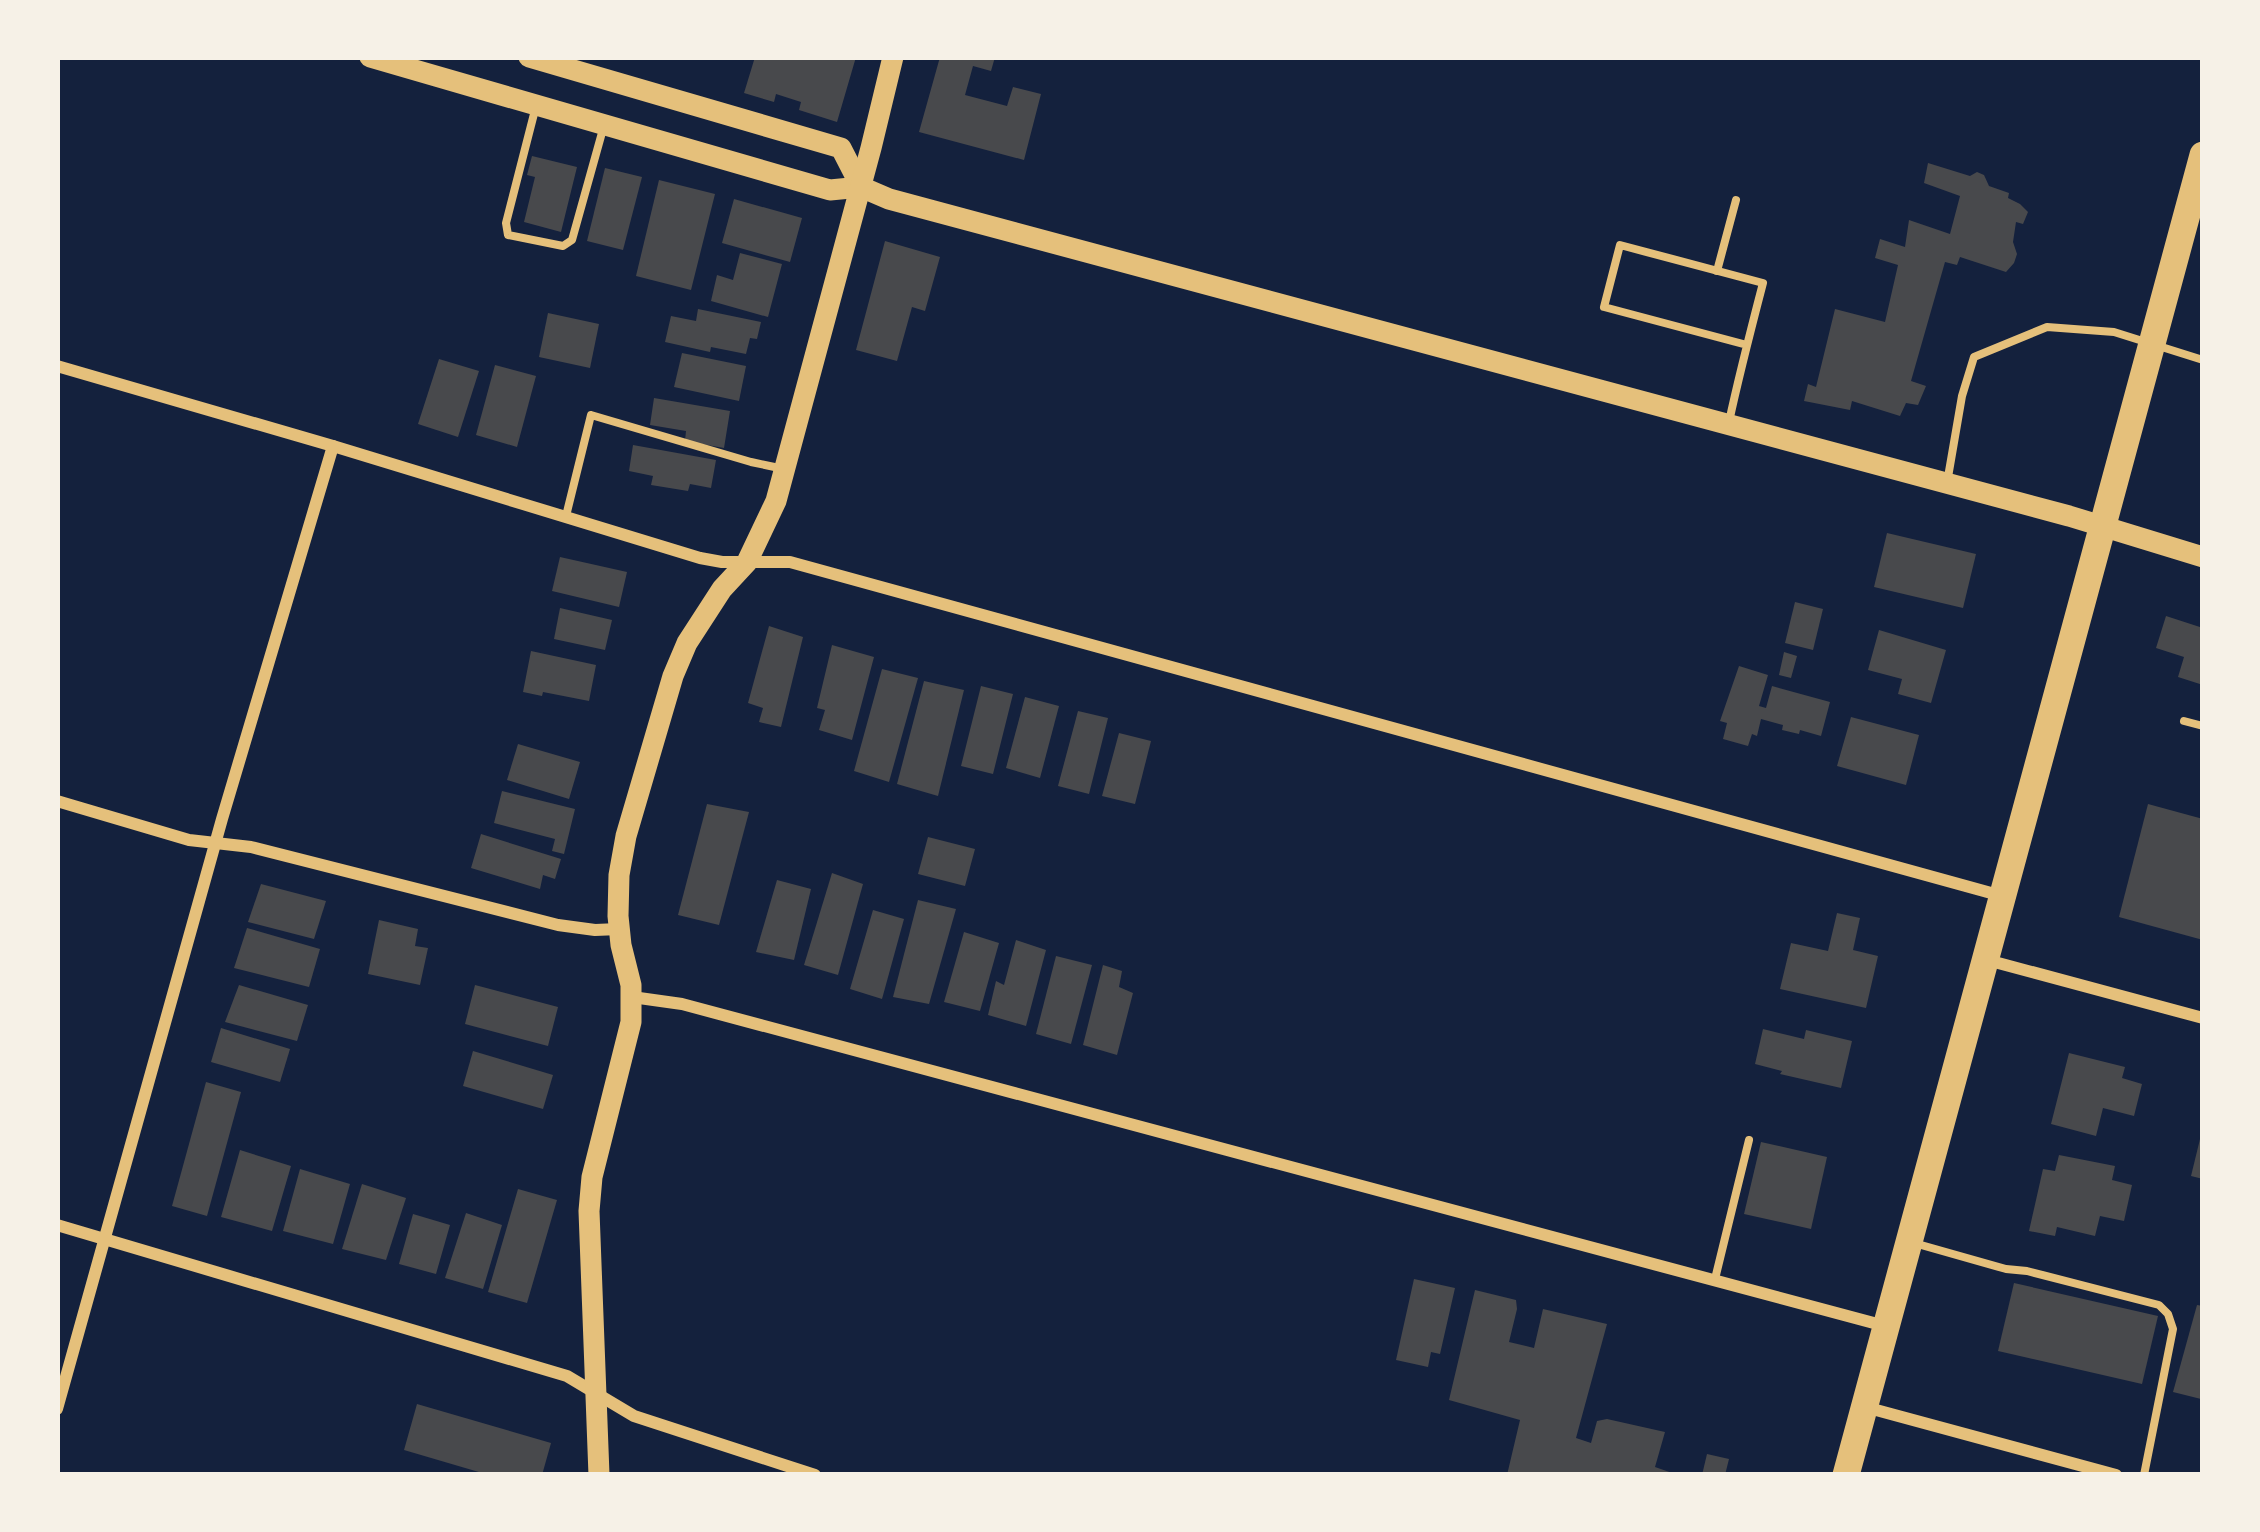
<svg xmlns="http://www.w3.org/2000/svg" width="2260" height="1532" font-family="Bitter,serif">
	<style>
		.building { fill: #48494c }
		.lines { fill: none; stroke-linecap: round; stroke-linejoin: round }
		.service { stroke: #e5c07b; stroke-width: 8 }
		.minor { stroke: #e5c07b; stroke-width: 12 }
		.tertiary { stroke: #e5c07b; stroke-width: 21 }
		.primary { stroke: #e5c07b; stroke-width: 27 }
	</style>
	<rect width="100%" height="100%" fill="#14213d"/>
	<g class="building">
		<polygon points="755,57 856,57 837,122 799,110 801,102 776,94 774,102 744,93"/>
		<polygon points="940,57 995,57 991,71 973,66 965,95 1007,106 1013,87 1041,94 1024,160 919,132"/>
		<polygon points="532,156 577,167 561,232 524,222 535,177 527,175"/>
		<polygon points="1928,163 1970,176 1977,172 1984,175 1989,186 2009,193 2008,198 2020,204 2028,212 2023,224 2016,222 2013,242 2017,254 2014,263 2006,272 1960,257 1957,265 1945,262 1911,381 1926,386 1918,405 1906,403 1900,416 1852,401 1850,410 1804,401 1808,384 1816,387 1835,309 1885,322 1898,265 1875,258 1880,239 1905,247 1909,220 1950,234 1960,196 1924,183"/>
		<polygon points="605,168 642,177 623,250 587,241"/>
		<polygon points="659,180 715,194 691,290 636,276"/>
		<polygon points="734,199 802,218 790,262 722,243"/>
		<polygon points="885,241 940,257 925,311 912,307 897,361 856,350"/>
		<polygon points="740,253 782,264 768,317 711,301 717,275 733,280"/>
		<polygon points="698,309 761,322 757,339 750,338 746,354 711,347 710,352 665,342 671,316 696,321"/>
		<polygon points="548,313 599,324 590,368 539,357"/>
		<polygon points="682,353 746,366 739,401 674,387"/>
		<polygon points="439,359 479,371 458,437 418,424"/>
		<polygon points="495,365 536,376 517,447 476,435"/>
		<polygon points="654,398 730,411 724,448 685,441 686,431 650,425"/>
		<polygon points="633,445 716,460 711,488 690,484 688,491 651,485 653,476 629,471"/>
		<polygon points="1887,533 1976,554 1963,608 1874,587"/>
		<polygon points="560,557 627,572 619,607 552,591"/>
		<polygon points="1795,602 1823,609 1813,650 1785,643"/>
		<polygon points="560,608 612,620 605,650 554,639"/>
		<polygon points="2166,616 2203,628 2203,685 2178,677 2184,657 2156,648"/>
		<polygon points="769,626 803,637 781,727 759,722 763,708 748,703"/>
		<polygon points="1879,630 1946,650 1931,703 1898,694 1902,679 1868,670"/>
		<polygon points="832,645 874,657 852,740 819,730 825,710 817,708"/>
		<polygon points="531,651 596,665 589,701 543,692 542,696 523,692"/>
		<polygon points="1784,652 1797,656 1791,678 1779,675"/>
		<polygon points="1739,666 1768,675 1759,706 1766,708 1772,686 1830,702 1821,736 1800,730 1799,734 1782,730 1783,725 1761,719 1757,736 1752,734 1748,746 1723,739 1727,723 1720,721"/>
		<polygon points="882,669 918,678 889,782 854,771"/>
		<polygon points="924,681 964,690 938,796 897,784"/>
		<polygon points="981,686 1013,694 993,774 961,766"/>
		<polygon points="1025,697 1059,706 1040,778 1006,768"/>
		<polygon points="1078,711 1108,718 1089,794 1058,786"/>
		<polygon points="1851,717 1919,735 1906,785 1837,766"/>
		<polygon points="1119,733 1151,741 1135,804 1102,796"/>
		<polygon points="518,744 580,762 569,799 507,780"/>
		<polygon points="502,791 575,809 564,854 552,851 555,839 494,823"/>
		<polygon points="707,804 749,812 719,925 678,915"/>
		<polygon points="2148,804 2203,819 2203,940 2119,917"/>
		<polygon points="481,834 561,859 555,879 543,875 540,889 471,868"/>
		<polygon points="928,837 975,849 965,886 918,874"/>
		<polygon points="832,873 863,884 838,975 804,965"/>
		<polygon points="777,880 811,889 794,960 756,952"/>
		<polygon points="261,884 326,901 314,939 248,922"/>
		<polygon points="918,900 956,909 929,1004 893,997"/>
		<polygon points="873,910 904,919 882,999 850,989"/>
		<polygon points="1837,913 1860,918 1853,950 1878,956 1866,1008 1780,989 1791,943 1828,951"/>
		<polygon points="379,920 418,929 415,946 428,948 420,985 368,974"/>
		<polygon points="247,928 320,949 309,987 234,968"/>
		<polygon points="964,932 999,943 980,1011 944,1002"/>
		<polygon points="1016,940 1046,950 1026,1026 988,1015 996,981 1004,985"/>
		<polygon points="1056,956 1092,965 1071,1044 1036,1034"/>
		<polygon points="1103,965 1122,971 1119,987 1133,993 1117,1055 1083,1045"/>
		<polygon points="239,985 308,1005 297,1041 225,1022"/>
		<polygon points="475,985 558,1007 548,1046 465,1024"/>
		<polygon points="221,1028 290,1049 280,1082 211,1062"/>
		<polygon points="1763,1029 1804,1039 1806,1030 1852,1041 1841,1088 1780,1074 1782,1071 1755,1064"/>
		<polygon points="473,1051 553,1075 543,1109 463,1086"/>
		<polygon points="2069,1053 2125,1067 2122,1078 2142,1084 2134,1116 2103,1108 2096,1136 2051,1124"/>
		<polygon points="206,1082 241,1092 207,1216 172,1206"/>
		<polygon points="2201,1135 2203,1135 2203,1179 2191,1176"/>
		<polygon points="1761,1142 1827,1157 1811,1229 1744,1214"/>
		<polygon points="240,1150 291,1166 272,1231 221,1217"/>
		<polygon points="2059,1155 2115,1166 2112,1180 2132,1185 2124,1221 2100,1216 2095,1236 2057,1227 2055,1236 2029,1231 2043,1169 2055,1171"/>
		<polygon points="300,1169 350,1184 333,1244 283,1231"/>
		<polygon points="362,1184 406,1198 386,1260 342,1249"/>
		<polygon points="518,1189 557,1200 527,1303 488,1292"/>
		<polygon points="466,1213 502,1225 483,1289 445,1278"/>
		<polygon points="413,1214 450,1225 436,1274 399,1264"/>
		<polygon points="1414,1279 1455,1288 1440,1354 1431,1352 1428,1367 1396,1360"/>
		<polygon points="2014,1283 2158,1316 2142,1384 1998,1351"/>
		<polygon points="1475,1290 1516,1300 1517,1309 1509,1342 1534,1348 1543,1309 1607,1324 1576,1438 1591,1443 1597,1421 1607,1419 1665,1432 1655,1467 1678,1475 1507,1475 1520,1420 1449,1400"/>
		<polygon points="2197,1305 2203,1306 2201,1399 2173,1392"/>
		<polygon points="417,1404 551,1443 542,1475 489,1475 404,1450"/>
		<polygon points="1707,1454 1729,1459 1725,1475 1702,1475"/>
	</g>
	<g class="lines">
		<g class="service">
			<polyline points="536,106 506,223 508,235 563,246 572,240 603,129"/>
			<polyline points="1717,271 1736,200"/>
			<path d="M1729 422C1739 375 1751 329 1763 283L1620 245 1604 307 1747 345"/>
			<polyline points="1947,483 1962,396 1974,357 2047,327 2114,332 2203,360"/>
			<polyline points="566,516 591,415 751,462 784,469"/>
			<polyline points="2184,721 2203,726"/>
			<polyline points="1914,1243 2006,1269 2027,1271 2159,1305 2168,1314 2173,1329 2144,1475"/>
			<polyline points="1715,1279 1749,1140"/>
		</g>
		<g class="minor">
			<polyline points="57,366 333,446 700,558 722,562 790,562 2002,896"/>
			<polyline points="57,801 189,840 251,847 558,925 595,930 619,929"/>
			<polyline points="1987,960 2203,1018"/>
			<polyline points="632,997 682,1004 1885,1326"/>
			<polyline points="57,1225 567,1376 634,1416 815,1475"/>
			<polyline points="1865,1407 2116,1475"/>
			<polyline points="57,1409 222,819 333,446"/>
		</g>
		<g class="tertiary">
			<polyline points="370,57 830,190 861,187 889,199 2069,516 2203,557"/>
			<polyline points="529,57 841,148 861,187"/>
			<polyline points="599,1475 589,1211 592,1177 631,1022 631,985 621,945 618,916 619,875 626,836 673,676 687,643 722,589 747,562 776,501 871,148 893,57"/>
		</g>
		<polyline class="primary" points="1846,1475 2203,155"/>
	</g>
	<rect width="2260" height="1532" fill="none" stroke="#f6f1e7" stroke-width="120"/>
</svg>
